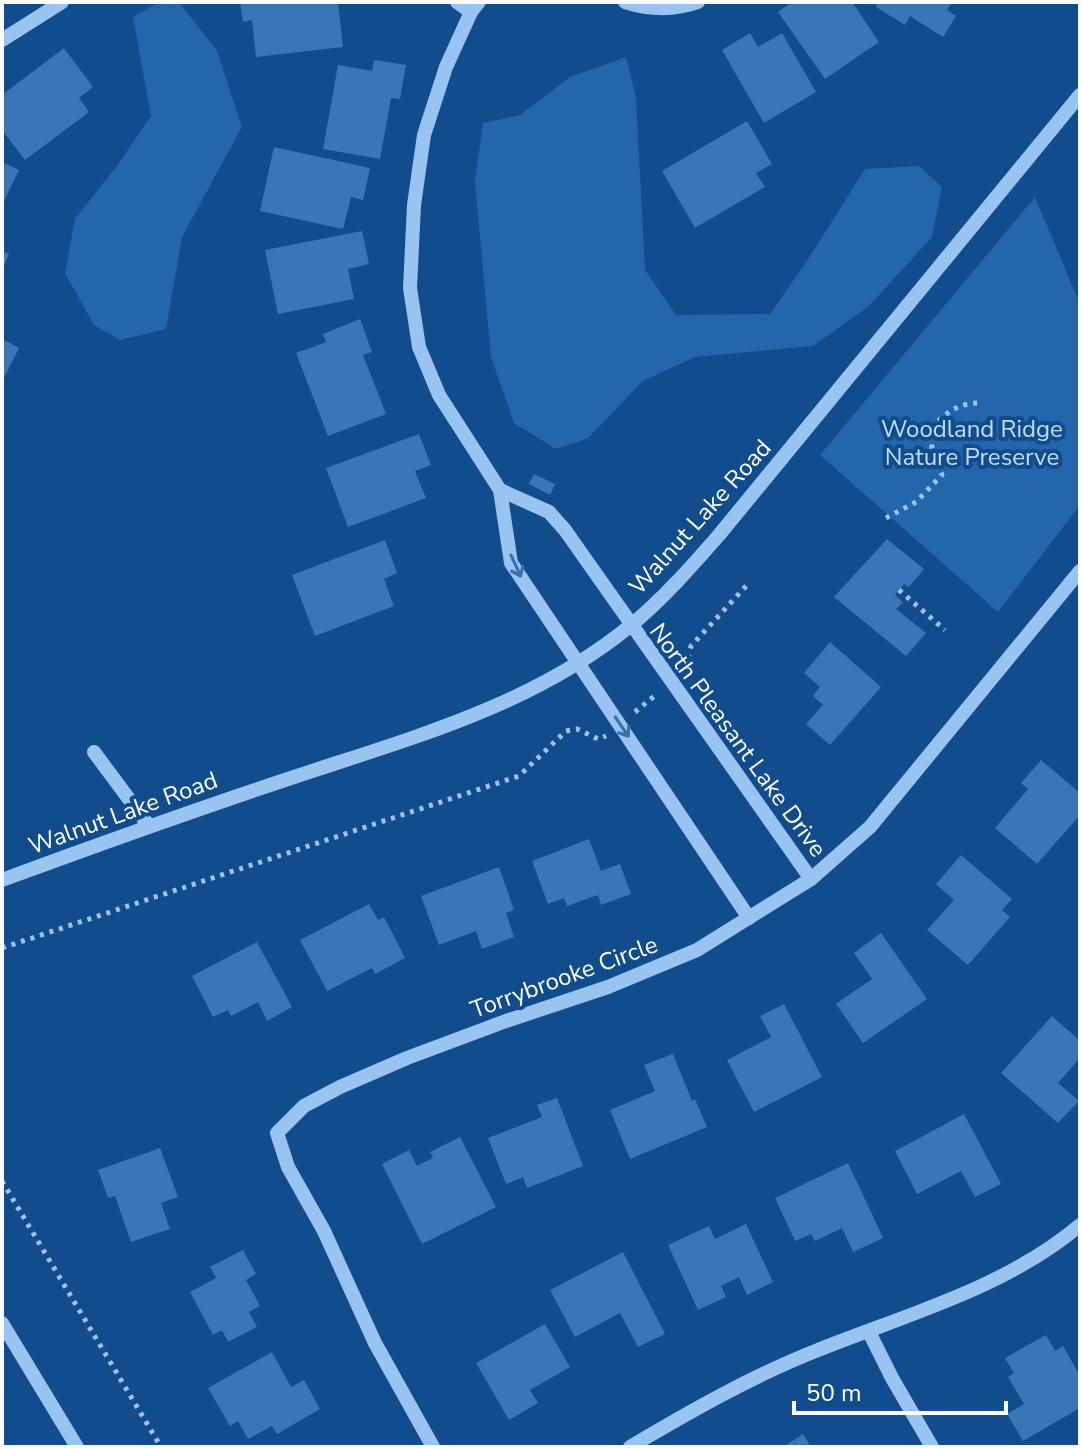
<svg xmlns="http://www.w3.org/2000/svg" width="1082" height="1449" font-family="'Nunito Sans',sans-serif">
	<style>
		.green { fill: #2366ab }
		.building { fill: #3a76b5 }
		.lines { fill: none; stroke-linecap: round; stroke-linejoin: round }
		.path { stroke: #99c4f1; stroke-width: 5; stroke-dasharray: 4 6; stroke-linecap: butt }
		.minor { stroke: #99c4f1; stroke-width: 14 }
		.oneway { stroke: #3a70aa }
		.labels { text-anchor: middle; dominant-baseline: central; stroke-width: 8; stroke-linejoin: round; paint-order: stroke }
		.park-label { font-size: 24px; fill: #bfdefd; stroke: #114c8c }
		.street-label { font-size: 24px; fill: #fff; stroke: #114c8c }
	</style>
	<rect width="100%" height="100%" fill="#114c8c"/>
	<g class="green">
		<polygon points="159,2 179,2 217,51 242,127 182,237 166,329 120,340 94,325 65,273 75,219 116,167 151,116 133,17"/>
		<polygon points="626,57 636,98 645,270 676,315 770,314 807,261 865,169 919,166 942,187 932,237 869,306 813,346 695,357 643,381 588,438 556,449 514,423 491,357 475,182 483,123 520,115 570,77"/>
		<polygon points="1035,197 1080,304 1080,505 998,612 820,455"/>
	</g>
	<g class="building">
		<polygon points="240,2 338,2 343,47 256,57 252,20 243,22"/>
		<polygon points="792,2 852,2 879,42 825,79 778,12"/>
		<polygon points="878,2 952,2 947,10 956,16 943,37 910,16 905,25 876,7"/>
		<polygon points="750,33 758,47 782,33 816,92 764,123 722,50"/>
		<polygon points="64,48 93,87 79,98 89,112 25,160 2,130 2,95"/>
		<polygon points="374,60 406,65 400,99 391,98 380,159 323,149 338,65 372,71"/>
		<polygon points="747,121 772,164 756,173 765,187 695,228 662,171"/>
		<polygon points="274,147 370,168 363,200 351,197 343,229 260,211"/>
		<polygon points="2,162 19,170 2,205"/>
		<polygon points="362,231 369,264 348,269 354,299 278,314 265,250"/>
		<polygon points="2,251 9,254 2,270"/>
		<polygon points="360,319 372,352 363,355 386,414 328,436 296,353 326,342 323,334"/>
		<polygon points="2,339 19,348 2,382"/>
		<polygon points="419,434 431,465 415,471 426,498 348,527 326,468"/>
		<polygon points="534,474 555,484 550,495 529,484"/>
		<polygon points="887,539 924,569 909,587 904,584 895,595 903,602 896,609 926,633 906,656 834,597"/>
		<polygon points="385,540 397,573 384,579 394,606 315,636 292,575"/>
		<polygon points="830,642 881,687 830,745 806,724 823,705 813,696 820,687 804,673"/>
		<polygon points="1041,760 1080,793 1080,815 1037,864 995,828 1028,789 1021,783"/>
		<polygon points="589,839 601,871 620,864 631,894 601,905 598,895 567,906 564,898 548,904 532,861"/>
		<polygon points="961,855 1012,899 1002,910 1010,917 968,965 927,930 954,900 936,884"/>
		<polygon points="499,867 514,910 506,913 514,937 482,949 476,931 439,945 421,896"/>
		<polygon points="369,904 378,920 384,917 405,958 375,974 372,968 327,991 300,940"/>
		<polygon points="881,933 927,999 863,1043 836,1004 872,979 854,953"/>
		<polygon points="257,942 292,1007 267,1021 258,1002 231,1016 228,1010 213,1017 192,976"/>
		<polygon points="784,1004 822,1077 754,1112 727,1060 771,1037 760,1016"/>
		<polygon points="1052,1016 1080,1041 1080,1058 1058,1083 1079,1101 1058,1123 1001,1073"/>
		<polygon points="673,1054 692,1101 695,1099 707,1127 630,1159 610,1110 655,1091 644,1065"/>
		<polygon points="557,1098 583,1166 527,1188 523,1177 506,1184 488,1138 542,1117 537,1105"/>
		<polygon points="964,1114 1001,1184 975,1197 961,1171 917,1194 895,1151"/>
		<polygon points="460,1137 496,1207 422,1244 382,1164 409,1150 417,1166 433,1158 430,1152"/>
		<polygon points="160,1148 178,1197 161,1203 170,1229 131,1242 115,1196 108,1198 98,1170"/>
		<polygon points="848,1163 883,1238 853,1252 842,1228 815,1241 811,1234 795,1241 775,1198"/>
		<polygon points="746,1224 773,1282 747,1295 739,1277 721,1286 726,1297 698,1310 668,1245 709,1226 715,1239"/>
		<polygon points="243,1250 256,1274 246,1280 260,1306 249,1312 257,1327 228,1342 222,1330 213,1335 190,1292 216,1278 210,1267"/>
		<polygon points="623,1252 665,1334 638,1347 620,1313 575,1337 550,1290"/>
		<polygon points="545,1324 570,1367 530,1390 538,1403 509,1420 476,1363"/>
		<polygon points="1046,1335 1055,1351 1063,1346 1080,1376 1080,1408 1023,1441 1007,1414 1024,1404 1008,1377 1014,1373 1005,1358"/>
		<polygon points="272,1352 291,1387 304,1380 320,1409 277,1434 272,1426 248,1439 238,1421 230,1426 208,1388"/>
		<polygon points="803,1434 811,1447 783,1447"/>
	</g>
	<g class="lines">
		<g class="path">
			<path d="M886 518 916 502 942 475 932 448 931 429C945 413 958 403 980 403"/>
			<polyline points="899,590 945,630"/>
			<polyline points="686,668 691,646 748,584"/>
			<polyline points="635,712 658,693"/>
			<polyline points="2,948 519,776 566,731 577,729 598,739 606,736"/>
			<polyline points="2,1181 161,1447"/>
		</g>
		<g class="minor">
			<polyline points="457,2 471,12"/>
			<polyline points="479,2 471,12 446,67 424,135 414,205 410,288 419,347 439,395 500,490 511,563 749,918"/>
			<path d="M625 2C650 10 673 11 698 2"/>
			<polyline points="2,40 62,2"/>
			<polyline points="500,490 549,512 565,530 811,879"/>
			<polyline points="94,752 149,826"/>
			<path d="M2 880C97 845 192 811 288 779 407 739 531 707 630 626 663 599 691 567 719 535L1080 95"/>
			<polyline points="2,1323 77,1447"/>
			<polyline points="869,1332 892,1378 932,1447"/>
			<polyline points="433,1447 375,1343 324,1231 288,1167 277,1133 304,1106 340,1087 407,1058 506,1021 608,987 697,950 811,879 870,827 1080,571"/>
			<path d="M630 1447C691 1411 752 1376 818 1350 908 1314 1005 1288 1080 1225"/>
		</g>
	</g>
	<defs><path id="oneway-shaft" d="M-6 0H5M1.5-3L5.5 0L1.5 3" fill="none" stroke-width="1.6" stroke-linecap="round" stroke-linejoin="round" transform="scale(2)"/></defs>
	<g class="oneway">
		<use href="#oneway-shaft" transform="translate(516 566) rotate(65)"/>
		<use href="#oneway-shaft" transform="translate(622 727) rotate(56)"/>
	</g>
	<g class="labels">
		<g class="park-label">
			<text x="972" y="429">Woodland Ridge<tspan x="972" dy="28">Nature Preserve</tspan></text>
		</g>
		<g class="street-label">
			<text transform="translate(700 517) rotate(-48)">Walnut Lake Road</text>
			<text transform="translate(738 740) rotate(54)">North Pleasant Lake Drive</text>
			<text transform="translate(123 813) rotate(-20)">Walnut Lake Road</text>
			<text transform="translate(564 977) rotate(-20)">Torrybrooke Circle</text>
		</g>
	</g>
	<rect width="1082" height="1449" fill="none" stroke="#ffffff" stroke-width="8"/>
	<path d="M794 1401v12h212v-12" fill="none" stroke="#ffffff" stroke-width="4"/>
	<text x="806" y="1401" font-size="24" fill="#ffffff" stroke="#114c8c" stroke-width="6" paint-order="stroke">50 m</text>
</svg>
